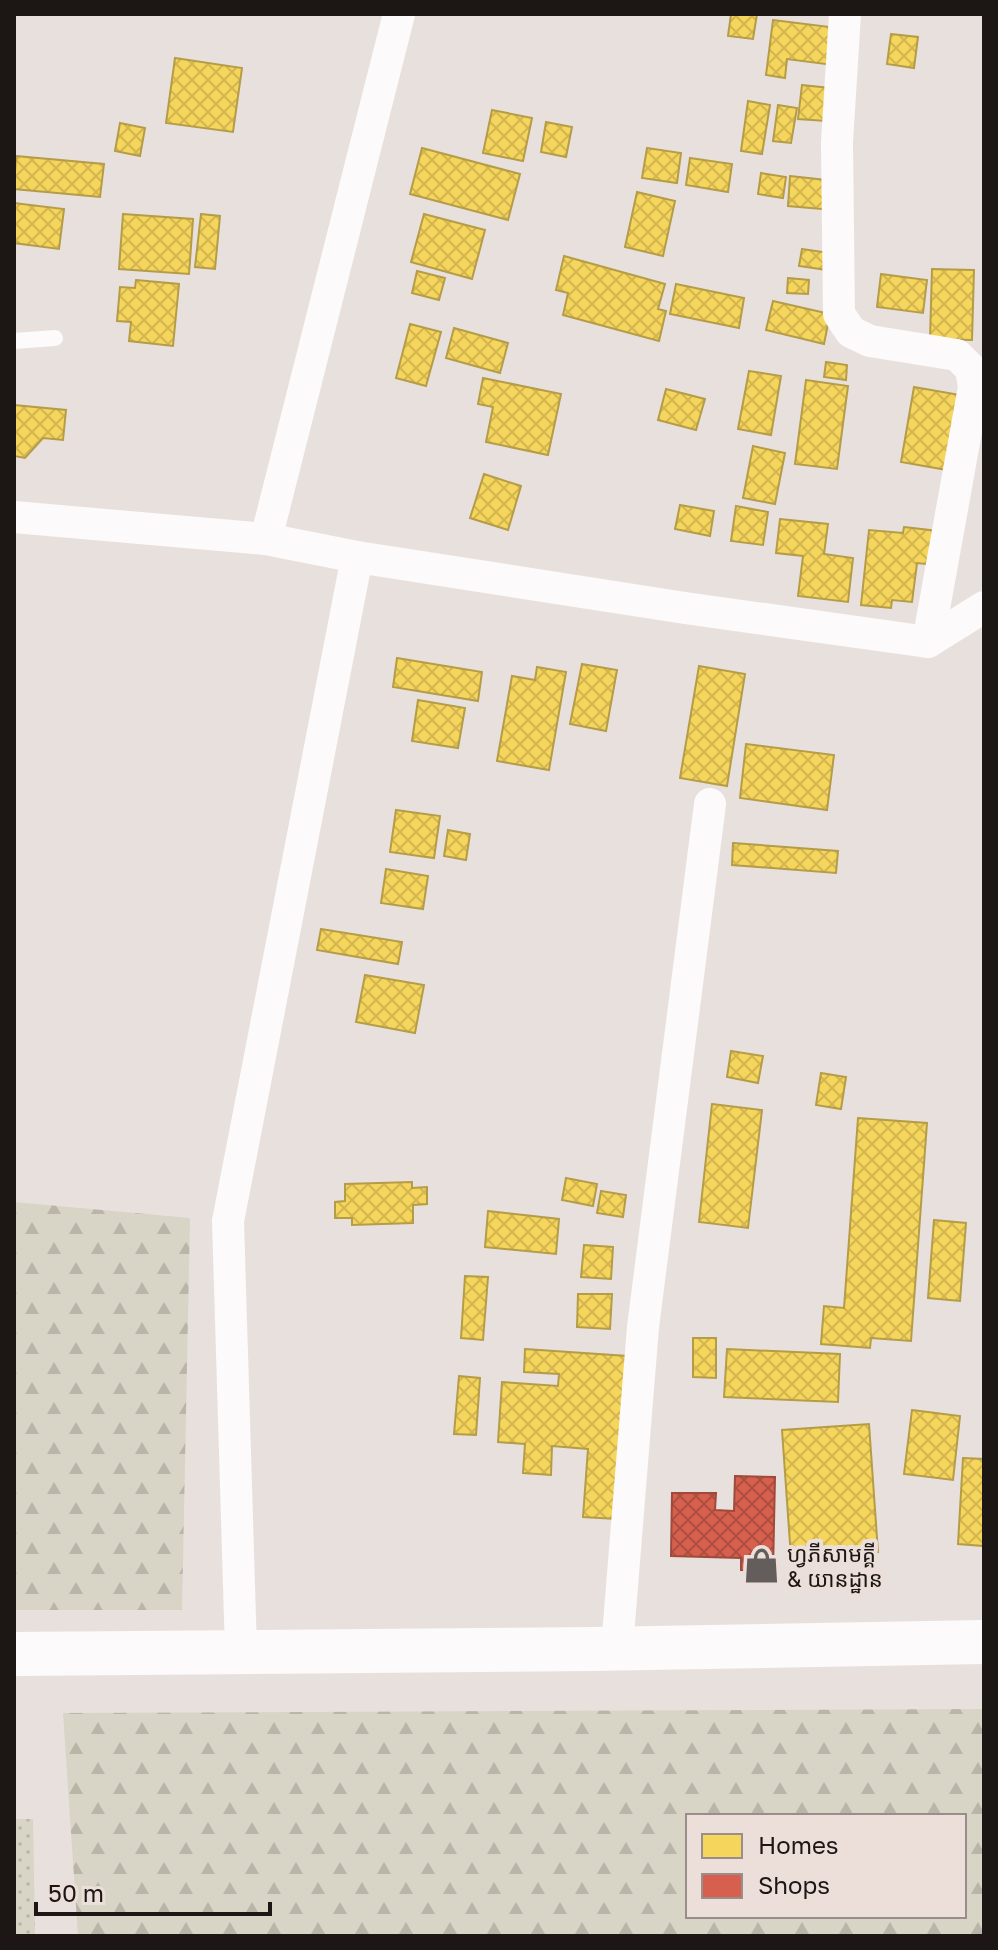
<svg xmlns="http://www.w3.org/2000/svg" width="998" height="1950" font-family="'Golos Text','Noto Sans Khmer',sans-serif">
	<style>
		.grass { fill: url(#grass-dots) }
		.forest { fill: url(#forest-firs); fill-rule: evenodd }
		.homes { fill: url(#homes-cross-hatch); stroke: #b59c47; stroke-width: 2 }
		.shops { fill: url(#shops-cross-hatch); stroke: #9e4a3c; stroke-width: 2 }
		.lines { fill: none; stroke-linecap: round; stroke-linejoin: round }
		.lane { stroke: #fcfafa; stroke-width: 16 }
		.street { stroke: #fcfafa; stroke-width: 32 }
		.secondary { stroke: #fcfafa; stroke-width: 44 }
		.labels { text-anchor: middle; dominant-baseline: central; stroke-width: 8; stroke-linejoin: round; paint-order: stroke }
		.poi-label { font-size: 22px; fill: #1c1715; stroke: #ecded9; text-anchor: start }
	</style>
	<defs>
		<pattern id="grass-dots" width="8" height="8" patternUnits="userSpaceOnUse" patternTransform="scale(2)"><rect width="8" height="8" fill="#d8d4c6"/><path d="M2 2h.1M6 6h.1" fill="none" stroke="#b9b5a9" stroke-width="1.8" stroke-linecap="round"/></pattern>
		<pattern id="forest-firs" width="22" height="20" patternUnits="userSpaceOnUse" patternTransform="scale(2)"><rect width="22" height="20" fill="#d8d4c6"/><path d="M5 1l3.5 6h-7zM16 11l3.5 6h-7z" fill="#b9b5a9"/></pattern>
		<pattern id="homes-cross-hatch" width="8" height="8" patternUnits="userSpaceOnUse" patternTransform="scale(2)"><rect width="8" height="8" fill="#f6d55c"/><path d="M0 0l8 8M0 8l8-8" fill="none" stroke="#d2b64f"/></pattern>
		<pattern id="shops-cross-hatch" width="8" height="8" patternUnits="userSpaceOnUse" patternTransform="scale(2)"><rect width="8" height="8" fill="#d6604d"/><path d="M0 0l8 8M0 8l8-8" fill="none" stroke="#ad4e3f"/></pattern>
	</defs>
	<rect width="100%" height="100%" fill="#e8e0dd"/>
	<polygon class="grass" points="14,1819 33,1819 35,1936 14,1936"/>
	<g class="forest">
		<polygon points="14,1202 190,1218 182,1610 14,1610"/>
		<path d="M984 1709V1936H78L63 1713ZM688 1816H964V1916H688Z"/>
	</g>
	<g class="homes">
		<polygon points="731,14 757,14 753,39 728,36"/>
		<polygon points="773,20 838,28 833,65 787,59 785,78 766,75"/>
		<polygon points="891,34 918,37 914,68 887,64"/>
		<polygon points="175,58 242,68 233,132 166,123"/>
		<polygon points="802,85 830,88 826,121 798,119"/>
		<polygon points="748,101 770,105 762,154 741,151"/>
		<polygon points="778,105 797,108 791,143 773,141"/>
		<polygon points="492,110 532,118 523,161 483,153"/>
		<polygon points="546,122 572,127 566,157 541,152"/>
		<polygon points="120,123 145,128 140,156 115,151"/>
		<polygon points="422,148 520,174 508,220 410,194"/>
		<polygon points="647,148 681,153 677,183 642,178"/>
		<polygon points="16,156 104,164 100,197 14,189"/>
		<polygon points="690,158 732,164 728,192 686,185"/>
		<polygon points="761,173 786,177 783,198 758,194"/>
		<polygon points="790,176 835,181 833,210 788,206"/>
		<polygon points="637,192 675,201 663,256 625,247"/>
		<polygon points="14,203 64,209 59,249 14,243"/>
		<polygon points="123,214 193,219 189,274 119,269"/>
		<polygon points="201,214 220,216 215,269 195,267"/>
		<polygon points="424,214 485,230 472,279 411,262"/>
		<polygon points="802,249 830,253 827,270 799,266"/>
		<polygon points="564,256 665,284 658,309 666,311 659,341 563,315 568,293 556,290"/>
		<polygon points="932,269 974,270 972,340 930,339"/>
		<polygon points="417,271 445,278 439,300 412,293"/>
		<polygon points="881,274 927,280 923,313 877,307"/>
		<polygon points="788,278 809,280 808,294 787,293"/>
		<polygon points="136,280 179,284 173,346 129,341 131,322 117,321 120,287 135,288"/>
		<polygon points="676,284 744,298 739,328 670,314"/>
		<polygon points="773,301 830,314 824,344 766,330"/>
		<polygon points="410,324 441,332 426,386 396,378"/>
		<polygon points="454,328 508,343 500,373 446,358"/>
		<polygon points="826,362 847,365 846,380 824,377"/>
		<polygon points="749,371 781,376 771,435 738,429"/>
		<polygon points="483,378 561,394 548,455 486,442 493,407 478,404"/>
		<polygon points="806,380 848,386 837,469 795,464"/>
		<polygon points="914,387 960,395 947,470 901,462"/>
		<polygon points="666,389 705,399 696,430 658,420"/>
		<polygon points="14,405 66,410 63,440 43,438 25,458 14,456"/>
		<polygon points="753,446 785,453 775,504 743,498"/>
		<polygon points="484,474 521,486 508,530 470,518"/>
		<polygon points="680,505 714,511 710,536 675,529"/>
		<polygon points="736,506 768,512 763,545 731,541"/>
		<polygon points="780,519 828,524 824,554 853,558 848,602 798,596 803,556 776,553"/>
		<polygon points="904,527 938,531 935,565 917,563 912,602 892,600 891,608 861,605 869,530 903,533"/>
		<polygon points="397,658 482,672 478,701 393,687"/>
		<polygon points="582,664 617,670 606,731 570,724"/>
		<polygon points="699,666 745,674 727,786 680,778"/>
		<polygon points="537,667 566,672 549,770 497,761 512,676 535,680"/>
		<polygon points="418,700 465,708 458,748 412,741"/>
		<polygon points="746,744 834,755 827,810 740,798"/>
		<polygon points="396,810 440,816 434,858 390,852"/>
		<polygon points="448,830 470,834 466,860 444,856"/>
		<polygon points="733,843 838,851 836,873 732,865"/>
		<polygon points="386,869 428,876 423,909 381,903"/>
		<polygon points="321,929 402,942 398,964 317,950"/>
		<polygon points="365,975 424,985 415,1033 356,1022"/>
		<polygon points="731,1051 763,1056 758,1083 727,1077"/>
		<polygon points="821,1073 846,1077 841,1109 816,1105"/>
		<polygon points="712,1104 762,1110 748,1228 699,1222"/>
		<polygon points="858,1118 927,1123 911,1341 871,1338 870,1348 821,1344 824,1306 844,1308"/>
		<polygon points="566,1178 597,1184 593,1206 562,1200"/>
		<polygon points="412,1182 412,1188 427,1187 427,1204 413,1205 413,1223 352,1225 352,1218 335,1218 335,1202 345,1201 345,1184"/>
		<polygon points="601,1191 626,1195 623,1217 597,1213"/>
		<polygon points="488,1211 559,1219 556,1254 485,1247"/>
		<polygon points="934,1220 966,1223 960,1301 928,1298"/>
		<polygon points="584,1245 613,1247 611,1279 581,1277"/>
		<polygon points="465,1276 488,1277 483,1340 461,1338"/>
		<polygon points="578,1294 612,1294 610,1329 577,1327"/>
		<polygon points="693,1338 716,1338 716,1378 693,1377"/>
		<polygon points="525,1349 627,1356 616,1519 583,1517 588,1449 552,1446 551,1475 523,1473 525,1444 498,1442 502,1382 558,1386 559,1374 524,1372"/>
		<polygon points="727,1349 840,1354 838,1402 724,1397"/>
		<polygon points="459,1376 480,1378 476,1435 454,1434"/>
		<polygon points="912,1410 960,1416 953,1480 904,1474"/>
		<polygon points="869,1424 878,1552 850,1554 850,1563 823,1564 823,1556 791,1558 782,1430"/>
		<polygon points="963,1458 984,1459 984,1559 983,1546 958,1544"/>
	</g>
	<polygon class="shops" points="735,1476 775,1477 773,1571 741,1570 741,1558 671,1556 672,1493 716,1493 715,1510 734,1511"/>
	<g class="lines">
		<polyline class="lane" points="14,341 55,338"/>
		<g class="street">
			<polyline points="845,14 837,142 839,314 851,332 870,341 957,355 971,369 974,387 928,642"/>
			<polyline points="14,517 266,539 357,557 685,608 928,642 984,607"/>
			<polyline points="266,539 399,14"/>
			<polyline points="617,1648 643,1327 710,804"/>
			<polyline points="241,1651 228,1221 357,557"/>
		</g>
		<polyline class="secondary" points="14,1654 595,1649 984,1642"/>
	</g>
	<defs>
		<symbol id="shop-bare" viewBox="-9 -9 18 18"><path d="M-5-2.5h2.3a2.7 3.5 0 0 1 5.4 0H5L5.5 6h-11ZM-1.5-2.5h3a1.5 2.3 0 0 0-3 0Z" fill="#635d5b" stroke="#ecded9" stroke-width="2.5" paint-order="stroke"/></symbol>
	</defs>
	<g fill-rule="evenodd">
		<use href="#shop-bare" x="736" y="1540" width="51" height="51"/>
	</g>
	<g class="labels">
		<g class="poi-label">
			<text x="787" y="1553">ហ្វភីសាមគ្គី<tspan x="787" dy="25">&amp; យានដ្ឋាន</tspan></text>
		</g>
	</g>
	<rect width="998" height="1950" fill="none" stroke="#1c1715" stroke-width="32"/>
	<rect x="686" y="1814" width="280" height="104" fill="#ecded9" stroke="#998e8b" stroke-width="2"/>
	<rect x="702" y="1834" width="40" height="24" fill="#f6d55c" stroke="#998e8b" stroke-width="2"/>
	<text x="758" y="1854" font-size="24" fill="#1c1715">Homes</text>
	<rect x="702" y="1874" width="40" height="24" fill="#d6604d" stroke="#998e8b" stroke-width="2"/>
	<text x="758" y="1894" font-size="24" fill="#1c1715">Shops</text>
	<path d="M36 1902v12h234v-12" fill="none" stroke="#1c1715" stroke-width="4"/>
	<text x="48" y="1902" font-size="24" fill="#1c1715" stroke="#ecded9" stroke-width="6" paint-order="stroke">50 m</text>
</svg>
